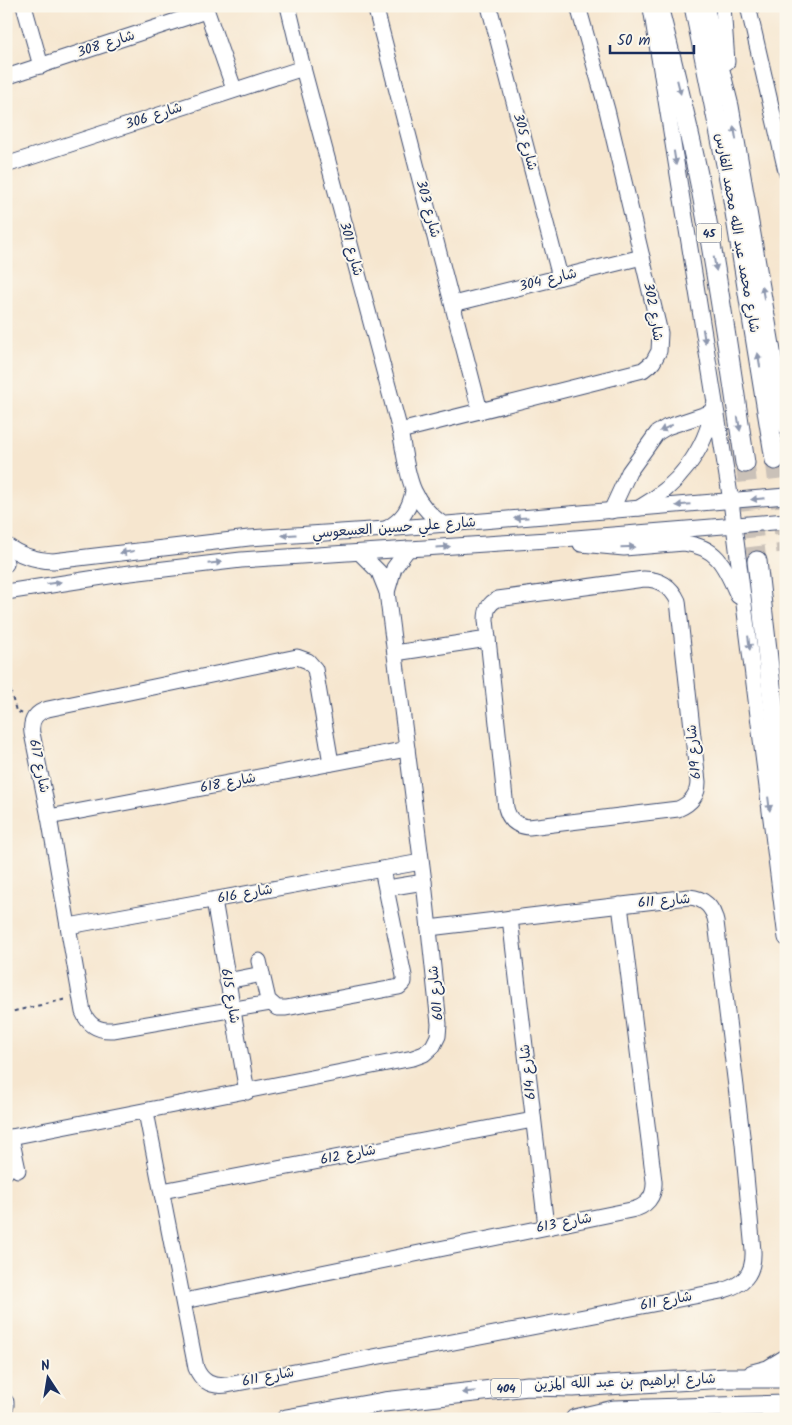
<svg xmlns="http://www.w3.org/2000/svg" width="792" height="1425" font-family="Kalam,'Playpen Sans Arabic',sans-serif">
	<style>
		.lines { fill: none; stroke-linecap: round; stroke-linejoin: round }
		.major-tunnel { stroke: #cac1b8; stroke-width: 19; stroke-dasharray: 19 9; stroke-linecap: butt }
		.minor-casing { stroke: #3c4a6f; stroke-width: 17 }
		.major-casing { stroke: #3c4a6f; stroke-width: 21 }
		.path { stroke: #3c4a6f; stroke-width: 2; stroke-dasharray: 4 4; stroke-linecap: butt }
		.minor { stroke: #fff; stroke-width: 15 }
		.major { stroke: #fff; stroke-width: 19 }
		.oneway { fill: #8d97ae }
		.labels { text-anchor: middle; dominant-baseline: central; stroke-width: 4; stroke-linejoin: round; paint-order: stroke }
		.shield { fill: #fbf7ec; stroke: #5e6b89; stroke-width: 1 }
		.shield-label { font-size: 12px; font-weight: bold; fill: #1b2f5e }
		.street-label { font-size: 14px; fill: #1b2f5e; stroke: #fbf7ec }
	</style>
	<rect width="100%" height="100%" fill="#fbf7ec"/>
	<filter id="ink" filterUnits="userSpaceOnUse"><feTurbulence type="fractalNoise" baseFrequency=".02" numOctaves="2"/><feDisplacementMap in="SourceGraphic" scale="10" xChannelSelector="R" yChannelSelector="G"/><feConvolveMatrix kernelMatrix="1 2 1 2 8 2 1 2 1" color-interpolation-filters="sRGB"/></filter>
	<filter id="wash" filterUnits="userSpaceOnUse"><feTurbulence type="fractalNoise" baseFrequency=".0096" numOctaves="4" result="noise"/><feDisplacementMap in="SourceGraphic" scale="20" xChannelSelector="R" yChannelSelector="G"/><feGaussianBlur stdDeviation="1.12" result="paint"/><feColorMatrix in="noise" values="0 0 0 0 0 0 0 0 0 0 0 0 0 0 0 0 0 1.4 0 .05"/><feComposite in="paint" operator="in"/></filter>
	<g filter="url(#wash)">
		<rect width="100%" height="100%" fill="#f6e6cf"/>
	</g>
	<g filter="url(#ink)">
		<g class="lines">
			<g class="major-tunnel">
				<polyline points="775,460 786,552"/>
				<polyline points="745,463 757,561"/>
			</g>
			<defs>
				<g id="minor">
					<polyline points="24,6 41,66"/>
					<polyline points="205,6 234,89"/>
					<path d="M288 6 303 68 400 431C408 470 407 500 443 524"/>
					<polyline points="375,6 480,411"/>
					<polyline points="489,6 560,277"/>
					<polyline points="706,6 731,106 786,427"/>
					<polyline points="723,6 727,62"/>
					<polyline points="748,6 786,171"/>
					<polyline points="651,8 731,501 786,938"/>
					<polyline points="6,77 206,11"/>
					<polyline points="6,165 303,68"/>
					<polyline points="453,304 642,257"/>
					<polyline points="400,431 643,370 653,362 659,351 660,333 607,110 578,6"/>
					<path d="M639 508C677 487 706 451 713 407"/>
					<polyline points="611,511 629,472 657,433 667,427 712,412"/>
					<path d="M386 529C402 520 410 509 413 491"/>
					<path d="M581 544 624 548 684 543C718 547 725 567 738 596"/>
					<path d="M6 545C20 556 35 560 53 561L249 538 386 529 786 496"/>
					<polyline points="6,562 6,564"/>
					<path d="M644 579C660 579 671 586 678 601L698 782C698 796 690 804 678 809L529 827C516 826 509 820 506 808L486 620C486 609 489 603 498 599Z"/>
					<polyline points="6,592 122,574 241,560 563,539 786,521"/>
					<polyline points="387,592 394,568 408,549"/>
					<polyline points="395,653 488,639"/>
					<polyline points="49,817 407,749"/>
					<polyline points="387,888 424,882"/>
					<polyline points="214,900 247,1092"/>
					<polyline points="510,918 546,1226"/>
					<polyline points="69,926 421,862"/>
					<polyline points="259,961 268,1000 277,1008 286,1008 399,987 404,982 404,976 382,869"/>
					<polyline points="227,981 262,974"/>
					<path d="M270 1003 113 1030C98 1031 89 1026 83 1012L49 817 32 733C30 720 36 712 48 709L297 657 308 661 315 669 331 763"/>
					<path d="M146 1112 196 1368C202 1382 212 1387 227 1385L721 1291C743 1285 754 1275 753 1251L743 1144 716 922C713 907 704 898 689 897L429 928"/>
					<polyline points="11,1137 18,1170"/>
					<polyline points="6,1138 413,1058 424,1054 433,1046 438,1036 439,1024 424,882 387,592 379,572 360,553"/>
					<polyline points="6,1171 6,1172"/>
					<polyline points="162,1191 533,1120"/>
					<path d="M184 1301 631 1210C646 1207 655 1197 654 1181L620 905"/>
					<polyline points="6,1402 6,1406"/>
				</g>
				<g id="major">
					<path d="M658 6C673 65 688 124 700 184 718 276 731 370 745 463"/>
					<polyline points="694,6 732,194 775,460"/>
					<polyline points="778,378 786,399"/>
					<polyline points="757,561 786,818"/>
					<polyline points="753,1374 768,1370 786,1359"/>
					<polyline points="286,1419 384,1402 528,1386 573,1387 727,1378 786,1378"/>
					<polyline points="575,1419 614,1410 786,1405"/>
				</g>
			</defs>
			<use href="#minor" class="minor-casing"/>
			<use href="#major" class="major-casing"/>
			<g class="path">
				<polyline points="6,675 16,711 23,714"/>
				<polyline points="6,1013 67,999"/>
			</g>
			<use href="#minor" class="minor"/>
			<use href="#major" class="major"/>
		</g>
		<defs><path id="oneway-solid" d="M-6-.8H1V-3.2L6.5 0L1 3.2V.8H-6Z" transform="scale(1.25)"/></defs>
		<g class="oneway">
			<use href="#oneway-solid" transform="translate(679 87) rotate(76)"/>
			<use href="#oneway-solid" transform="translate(735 133) rotate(-100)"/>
			<use href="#oneway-solid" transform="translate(675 158) rotate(81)"/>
			<use href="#oneway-solid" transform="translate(715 264) rotate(80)"/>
			<use href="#oneway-solid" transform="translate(763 293) rotate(-100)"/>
			<use href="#oneway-solid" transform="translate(704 336) rotate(81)"/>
			<use href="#oneway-solid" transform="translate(759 360) rotate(-99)"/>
			<use href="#oneway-solid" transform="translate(739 424) rotate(81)"/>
			<use href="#oneway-solid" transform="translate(666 428) rotate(154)"/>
			<use href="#oneway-solid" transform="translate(758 499) rotate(175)"/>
			<use href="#oneway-solid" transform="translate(683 505) rotate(175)"/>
			<use href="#oneway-solid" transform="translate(521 518) rotate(176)"/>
			<use href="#oneway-solid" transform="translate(289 535) rotate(176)"/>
			<use href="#oneway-solid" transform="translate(443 547) rotate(-4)"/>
			<use href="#oneway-solid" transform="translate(628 547) rotate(-2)"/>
			<use href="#oneway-solid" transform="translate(127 552) rotate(172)"/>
			<use href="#oneway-solid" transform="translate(215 563) rotate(-6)"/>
			<use href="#oneway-solid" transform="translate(54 583) rotate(-8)"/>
			<use href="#oneway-solid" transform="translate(749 643) rotate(83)"/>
			<use href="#oneway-solid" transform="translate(769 804) rotate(83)"/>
			<use href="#oneway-solid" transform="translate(469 1392) rotate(175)"/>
		</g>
	</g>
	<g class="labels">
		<g class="shield">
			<rect x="696.5" y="223.5" width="25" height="19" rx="4"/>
			<rect x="491" y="1378.5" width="30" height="19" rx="4"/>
		</g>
		<g class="shield-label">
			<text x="709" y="233">45</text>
			<text x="506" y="1388">404</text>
		</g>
		<g class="street-label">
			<text transform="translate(106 44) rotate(-18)">شارع 308</text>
			<text transform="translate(154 116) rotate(-18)">شارع 306</text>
			<text transform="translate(525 142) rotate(75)">شارع 305</text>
			<text transform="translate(428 209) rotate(75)">شارع 303</text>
			<text transform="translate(737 233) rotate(80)">شارع محمد عبد الله محمد الفارس</text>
			<text transform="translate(351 249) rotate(75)">شارع 301</text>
			<text transform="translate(548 280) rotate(-14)">شارع 304</text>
			<text transform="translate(653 312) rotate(80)">شارع 302</text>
			<text transform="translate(394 528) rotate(-4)">شارع علي حسين العسعوسي</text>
			<text transform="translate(694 752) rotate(-95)">شارع 619</text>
			<text transform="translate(39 766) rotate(78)">شارع 617</text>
			<text transform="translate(228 783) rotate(-11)">شارع 618</text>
			<text transform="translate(245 894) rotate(-10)">شارع 616</text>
			<text transform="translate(664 901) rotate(-5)">شارع 611</text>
			<text transform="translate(436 993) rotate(-96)">شارع 601</text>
			<text transform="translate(230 996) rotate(80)">شارع 615</text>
			<text transform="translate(528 1072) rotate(-97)">شارع 614</text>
			<text transform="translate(348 1155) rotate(-11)">شارع 612</text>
			<text transform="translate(564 1223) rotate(-11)">شارع 613</text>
			<text transform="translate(666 1301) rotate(-11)">شارع 611</text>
			<text transform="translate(268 1377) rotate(-11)">شارع 611</text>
			<text transform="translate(625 1382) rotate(-2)">شارع ابراهيم بن عبد الله المزين</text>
		</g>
	</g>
	<rect width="792" height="1425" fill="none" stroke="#fbf7ec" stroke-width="25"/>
	<g transform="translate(48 1378) rotate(348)" stroke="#fbf7ec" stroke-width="4" paint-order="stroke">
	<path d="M0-4L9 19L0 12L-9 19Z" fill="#1b2f5e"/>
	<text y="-8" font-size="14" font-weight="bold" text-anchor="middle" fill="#1b2f5e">N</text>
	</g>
	<path d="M610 45v8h84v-8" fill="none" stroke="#1b2f5e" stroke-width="2.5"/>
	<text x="617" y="45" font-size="15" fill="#1b2f5e" stroke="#fbf7ec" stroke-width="4" paint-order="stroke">50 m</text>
</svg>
